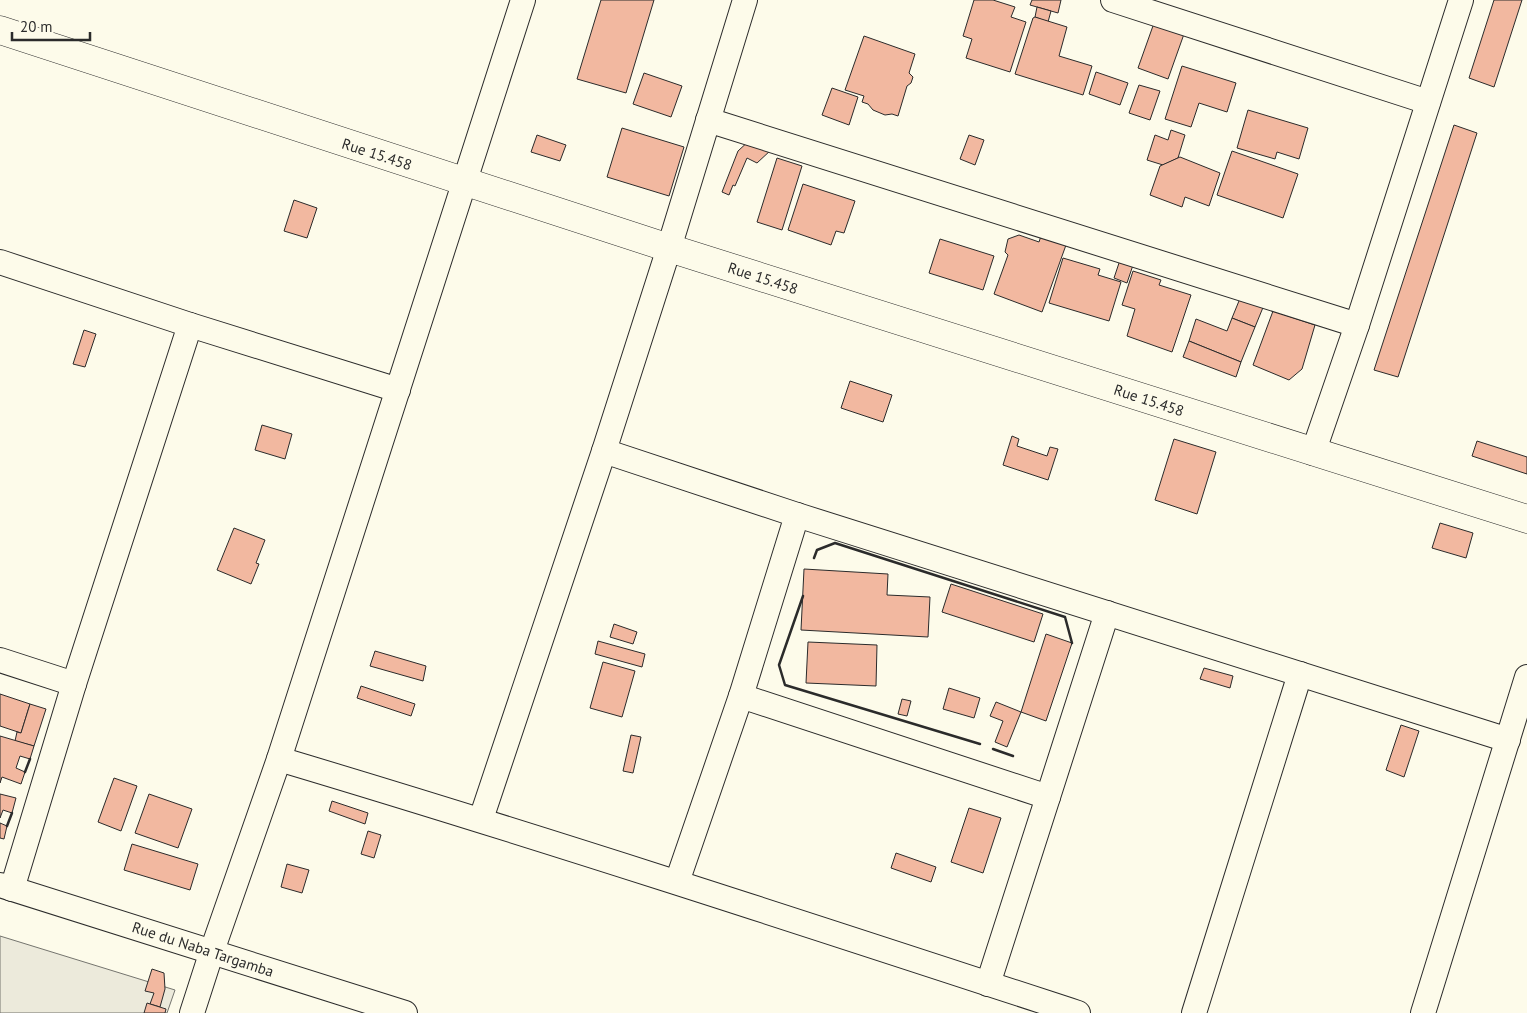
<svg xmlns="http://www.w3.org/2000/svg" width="1527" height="1013" font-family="'PT Sans',sans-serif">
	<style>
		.parking { fill: #eceadb; stroke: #74746e }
		.building { fill: #f2b8a0; stroke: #2b2b2b }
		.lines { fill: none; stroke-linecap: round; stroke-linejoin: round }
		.street-casing { stroke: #2b2b2b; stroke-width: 26 }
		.secondary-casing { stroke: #2b2b2b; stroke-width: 29 }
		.street { stroke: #fdfbea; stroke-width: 24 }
		.secondary { stroke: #fdfbea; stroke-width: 28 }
		.wall { stroke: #2b2b2b; stroke-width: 2.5 }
		.labels { text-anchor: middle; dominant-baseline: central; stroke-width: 4; stroke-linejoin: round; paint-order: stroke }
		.street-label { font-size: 15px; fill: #2b2b2b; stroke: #fdfbea }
	</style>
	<rect width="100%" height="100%" fill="#fdfbea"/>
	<polygon class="parking" points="0,936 175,990 167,1013 0,1013"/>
	<g class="building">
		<polygon points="601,0 654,0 626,93 577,79"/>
		<polygon points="974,0 993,0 1015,7 1011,17 1026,22 1010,72 966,58 972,39 963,36"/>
		<polygon points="1032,0 1061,0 1058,13 1030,5"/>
		<polygon points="1494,0 1522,0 1494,87 1469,78"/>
		<polygon points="1037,7 1051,11 1048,22 1035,17"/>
		<polygon points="1035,17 1067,27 1059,56 1092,66 1083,95 1015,74 1033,18"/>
		<polygon points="1154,23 1184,34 1168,79 1138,68"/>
		<polygon points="864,36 915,54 909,73 913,77 911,83 907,86 898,116 892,114 885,115 873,110 868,104 862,102 864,96 845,90"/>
		<polygon points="1182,66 1236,83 1227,112 1199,103 1191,127 1165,119"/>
		<polygon points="1096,72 1128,83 1120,105 1089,94"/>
		<polygon points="644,73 682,86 671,117 633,104"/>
		<polygon points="1139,85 1160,91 1150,120 1129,113"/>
		<polygon points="832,88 858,97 849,125 822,115"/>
		<polygon points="1248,110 1308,128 1299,159 1277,152 1275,159 1237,148"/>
		<polygon points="1454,125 1477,133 1398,377 1374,370"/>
		<polygon points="622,128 684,147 669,196 607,177"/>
		<polygon points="1171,130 1185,135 1178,158 1163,165 1147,160 1155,135 1168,140"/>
		<polygon points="537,135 566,145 560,161 531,152"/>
		<polygon points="969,135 984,140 975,165 960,159"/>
		<polygon points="751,139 771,150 757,163 747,158 735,186 733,185 729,195 722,192 738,151"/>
		<polygon points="1232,151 1298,174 1283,218 1217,195"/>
		<polygon points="1180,157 1220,173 1209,206 1185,197 1182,207 1150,195 1160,166"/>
		<polygon points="777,158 802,166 782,230 757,222"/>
		<polygon points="803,184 855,201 844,233 836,231 831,245 788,230"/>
		<polygon points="294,200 317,208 307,238 284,231"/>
		<polygon points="1019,235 1039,242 1041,236 1066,245 1042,312 994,294 1008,255 1005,252 1008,239"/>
		<polygon points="940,239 994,256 983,290 929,273"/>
		<polygon points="1121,257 1134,262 1127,283 1114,278"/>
		<polygon points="1063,258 1100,269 1098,275 1121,282 1109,321 1049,303"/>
		<polygon points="1133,271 1161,280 1159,285 1191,295 1172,352 1127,336 1135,309 1122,305"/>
		<polygon points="1241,296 1264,305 1255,327 1232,318"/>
		<polygon points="1273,311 1315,325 1302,369 1289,380 1253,365"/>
		<polygon points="1232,318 1255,327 1241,362 1189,341 1196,319 1227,331"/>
		<polygon points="84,330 96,334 85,367 73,364"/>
		<polygon points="1189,341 1241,362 1236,377 1183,357"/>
		<polygon points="850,381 892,395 883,422 841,408"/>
		<polygon points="262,425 292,434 285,459 255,450"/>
		<polygon points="1012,436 1019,439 1017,446 1047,456 1050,447 1058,449 1048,480 1003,465"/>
		<polygon points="1174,439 1216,452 1197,514 1155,500"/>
		<polygon points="1477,441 1527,457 1527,474 1472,456"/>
		<polygon points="1440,523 1473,533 1466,558 1432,548"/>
		<polygon points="234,528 265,540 256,563 259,564 251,584 217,570"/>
		<polygon points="804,569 888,574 887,595 930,597 928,637 801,630"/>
		<polygon points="951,584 1043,614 1034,642 942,612"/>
		<polygon points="614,624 637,632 633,644 610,637"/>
		<polygon points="1046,634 1072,643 1046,721 1021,712"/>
		<polygon points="598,641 645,654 642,667 595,654"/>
		<polygon points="808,642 877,645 876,686 806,683"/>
		<polygon points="375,651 426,666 423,681 370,666"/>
		<polygon points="603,662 635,671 622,717 590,708"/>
		<polygon points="1204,668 1233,676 1230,688 1200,679"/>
		<polygon points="361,686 415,704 411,716 357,698"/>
		<polygon points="949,688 980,698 974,718 943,709"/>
		<polygon points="0,694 30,704 21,733 0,726"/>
		<polygon points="902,699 911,701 907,716 898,714"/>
		<polygon points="996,702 1021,712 1007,747 995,742 1003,721 990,716"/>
		<polygon points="30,704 46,709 34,746 15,741 17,732 21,733"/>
		<polygon points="1401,725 1419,731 1404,777 1386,770"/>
		<polygon points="631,735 641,737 633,773 623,771"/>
		<polygon points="0,736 34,746 30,759 20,756 16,768 25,772 21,784 2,777 0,783"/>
		<polygon points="114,778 137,786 121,831 98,822"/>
		<polygon points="0,794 16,798 12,813 3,810 0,818"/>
		<polygon points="149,794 192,809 178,848 135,833"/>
		<polygon points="332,801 368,813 365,824 329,811"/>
		<polygon points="969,808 1001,818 983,873 951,862"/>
		<polygon points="0,823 7,826 4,839 0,838"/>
		<polygon points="368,831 381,835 374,858 361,854"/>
		<polygon points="132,844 198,864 190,890 124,870"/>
		<polygon points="896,853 936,867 931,882 891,868"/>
		<polygon points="287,864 309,870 302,893 281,887"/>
		<polygon points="152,969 164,973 165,989 160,1007 150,1004 154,993 145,991"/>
		<polygon points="147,1003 166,1009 165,1013 144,1013"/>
	</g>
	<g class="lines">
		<defs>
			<g id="street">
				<polyline points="1113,0 1428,102"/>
				<polyline points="708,120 1357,325"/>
				<polyline points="0,262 190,325 398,390"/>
				<polyline points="604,451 797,515 1508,740"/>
				<polyline points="1313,453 1357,325 1461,0"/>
				<polyline points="0,660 74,684"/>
				<polyline points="741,696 1048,797"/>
				<path d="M279 759C547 839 812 926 1078 1013"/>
				<polyline points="481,819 604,451 669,248 745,0"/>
				<polyline points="677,882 741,696 797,515"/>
				<polyline points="0,885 405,1013"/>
				<polyline points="12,889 74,684 190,325"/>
				<polyline points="988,984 1107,613"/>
				<polyline points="192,1013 212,951 279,759 523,0"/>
				<polyline points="1194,1013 1300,674"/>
				<polyline points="1423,1013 1527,677"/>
			</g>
			<polyline id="secondary" points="0,30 669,248 1527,519"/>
		</defs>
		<use href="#street" class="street-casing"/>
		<use href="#secondary" class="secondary-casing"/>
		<use href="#street" class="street"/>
		<use href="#secondary" class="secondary"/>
		<g class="wall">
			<polyline points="814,558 817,550 835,543 1065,617 1072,643"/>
			<polyline points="803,596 779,665 785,685 980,744"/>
			<polyline points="993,749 1013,756"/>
			<polyline points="25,772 30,759"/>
			<polyline points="7,826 12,813"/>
		</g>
	</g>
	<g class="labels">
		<g class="street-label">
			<text transform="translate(377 154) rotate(18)">Rue 15.458</text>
			<text transform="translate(763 278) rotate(18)">Rue 15.458</text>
			<text transform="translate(1149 400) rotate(18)">Rue 15.458</text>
			<text transform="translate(203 949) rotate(18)">Rue du Naba Targamba</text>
		</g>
	</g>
	<path d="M12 32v8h78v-8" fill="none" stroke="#2b2b2b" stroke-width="2.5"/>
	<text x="20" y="32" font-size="15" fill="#2b2b2b" stroke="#fdfbea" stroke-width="4" paint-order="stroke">20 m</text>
</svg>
